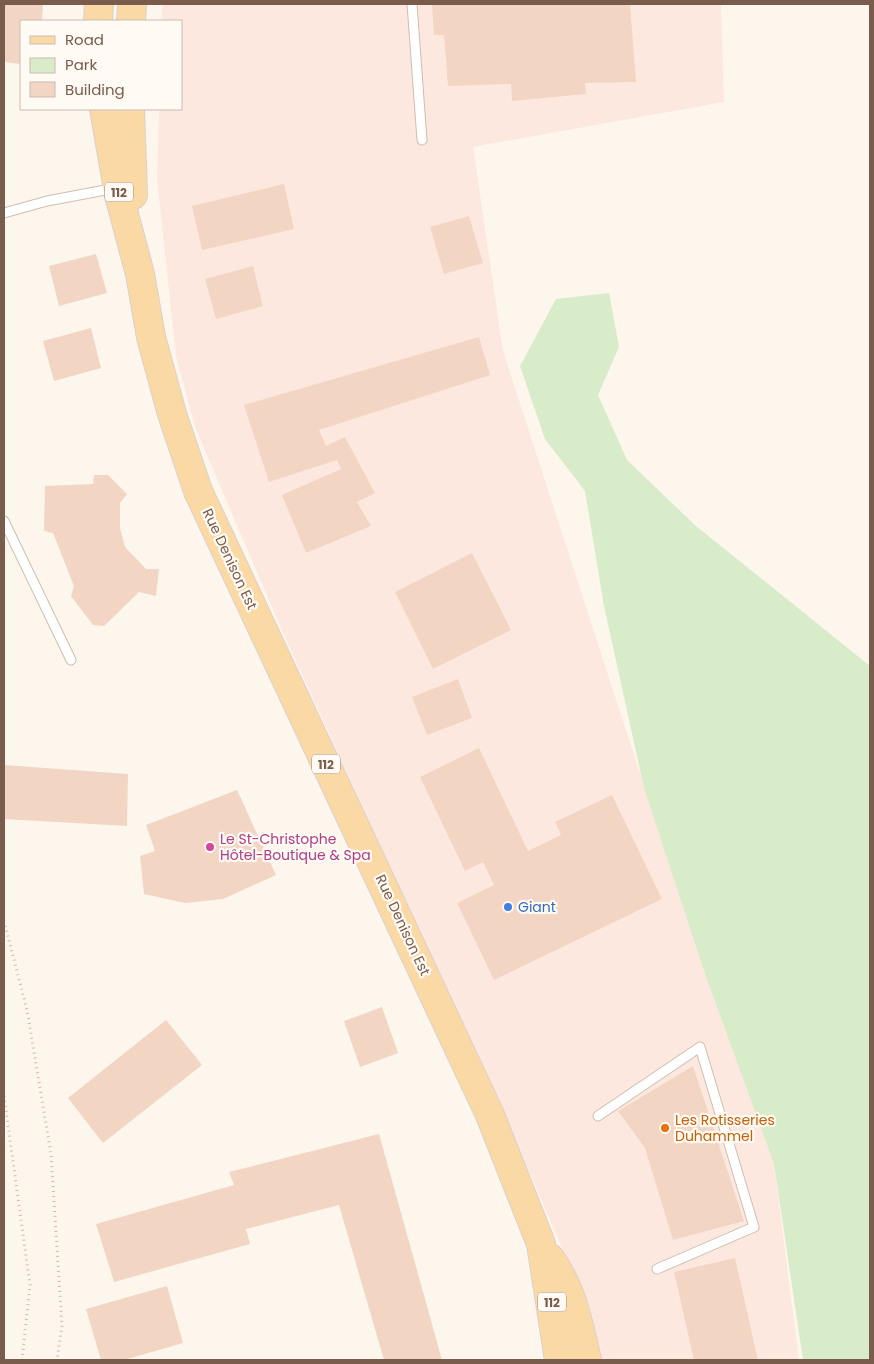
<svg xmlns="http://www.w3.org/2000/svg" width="874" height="1364" font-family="Poppins,sans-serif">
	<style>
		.commercial { fill: #fde8e0 }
		.green { fill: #d8ecc9 }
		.building { fill: #f3d5c3 }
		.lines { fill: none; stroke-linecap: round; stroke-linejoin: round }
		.service-casing { stroke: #d1beb0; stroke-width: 11 }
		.primary-casing { stroke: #dad1cd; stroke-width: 30 }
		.path { stroke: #d9b8a5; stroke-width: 3; stroke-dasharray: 1 4; stroke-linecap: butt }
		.service { stroke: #fff; stroke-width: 9 }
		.primary { stroke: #fbd9a5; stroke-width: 28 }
		.hotel-dot { fill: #d1479c; stroke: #fffaf3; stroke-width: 2 }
		.shop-dot { fill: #3f7fe0; stroke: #fffaf3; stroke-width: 2 }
		.food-dot { fill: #e8710a; stroke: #fffaf3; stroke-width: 2 }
		.labels { text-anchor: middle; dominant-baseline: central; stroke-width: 4.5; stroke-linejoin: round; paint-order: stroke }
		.shield { fill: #fffaf3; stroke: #a28b7f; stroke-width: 1 }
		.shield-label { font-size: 12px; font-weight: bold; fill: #7a5c4d }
		.street-label { font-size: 14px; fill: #7a5c4d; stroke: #fffaf3 }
		.hotel-label { font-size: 14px; fill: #b23c85; stroke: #fffaf3; text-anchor: start }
		.shop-label { font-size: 14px; fill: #366cbe; stroke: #fffaf3; text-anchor: start }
		.food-label { font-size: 14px; fill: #c56008; stroke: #fffaf3; text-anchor: start }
	</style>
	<rect width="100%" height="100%" fill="#fdf6ec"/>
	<polygon class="commercial" points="162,4 721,4 724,102 473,147 503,351 706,977 774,1164 799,1360 598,1360 577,1283 522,1155 283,633 195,427 176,356 157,179 159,109 181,109 181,21 162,21"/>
	<polygon class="green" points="609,293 619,347 598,395 627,460 696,526 870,666 870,1360 803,1360 774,1164 706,977 644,788 604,606 585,491 545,439 520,366 556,299"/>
	<g class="building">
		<polygon points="4,4 43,4 42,21 21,21 21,64 4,62"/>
		<polygon points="432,4 630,4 636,82 585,83 586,94 512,101 511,84 448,86 444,35 434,35"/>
		<polygon points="284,184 294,229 202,250 192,206"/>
		<polygon points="469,216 483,263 444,274 430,227"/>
		<polygon points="96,254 107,293 59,306 49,266"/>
		<polygon points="253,266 263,306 216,319 205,279"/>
		<polygon points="91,328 101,368 54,381 43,341"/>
		<polygon points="479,337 490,375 319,430 326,446 345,437 375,493 357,502 371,526 306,553 282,495 341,469 337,460 269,482 244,405"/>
		<polygon points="94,475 108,475 127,494 120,503 120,528 125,547 146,569 159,569 156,596 139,592 104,626 93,625 71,596 74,586 53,533 44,531 45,486 93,484"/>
		<polygon points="472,553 511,630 433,669 395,592"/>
		<polygon points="458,679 472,718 427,735 412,697"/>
		<polygon points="479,748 528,851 561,835 555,822 612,795 662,899 494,980 457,903 494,885 483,862 465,871 420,777"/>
		<polygon points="4,765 128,774 127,826 4,819"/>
		<polygon points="237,790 276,875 223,899 185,903 144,894 140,856 155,851 146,825"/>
		<polygon points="382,1007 398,1053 360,1067 344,1021"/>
		<polygon points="166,1020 202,1065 103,1143 68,1098"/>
		<polygon points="693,1066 744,1221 673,1240 645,1148 618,1111"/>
		<polygon points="379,1134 442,1360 384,1360 339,1205 246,1229 250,1244 114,1282 96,1224 234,1185 229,1172"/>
		<polygon points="735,1258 758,1360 694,1360 674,1272"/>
		<polygon points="167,1286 183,1343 124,1360 101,1360 86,1309"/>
	</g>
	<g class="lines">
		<defs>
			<g id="service">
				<polyline points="412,4 422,140"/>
				<polyline points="4,213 47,201 116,188"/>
				<polyline points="4,521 71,660"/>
				<polyline points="598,1116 700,1047 754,1227 657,1269"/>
			</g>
			<g id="primary">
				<polyline points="98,21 99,4"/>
				<polyline points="131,21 132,4"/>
				<polyline points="104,109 119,195 140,274 151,337 172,414 198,491 490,1115 541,1244 559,1360"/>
				<polyline points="130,109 133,195"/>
				<path d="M550 1258C573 1291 578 1322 587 1360"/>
			</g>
		</defs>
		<use href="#service" class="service-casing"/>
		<use href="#primary" class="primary-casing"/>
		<g class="path">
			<polyline points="4,921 27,1010 51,1154 62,1326 57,1360"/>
			<polyline points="4,1096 30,1285 22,1360"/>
		</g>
		<use href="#service" class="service"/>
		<use href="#primary" class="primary"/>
	</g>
	<circle class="hotel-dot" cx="210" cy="847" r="5"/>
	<circle class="shop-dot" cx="508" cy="907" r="5"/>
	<circle class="food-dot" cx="665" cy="1128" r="5"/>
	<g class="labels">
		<g class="shield">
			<rect x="105" y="182.5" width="28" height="19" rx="4"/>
			<rect x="312" y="754.5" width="28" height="19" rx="4"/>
			<rect x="538" y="1292.5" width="28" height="19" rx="4"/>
		</g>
		<g class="shield-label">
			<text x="119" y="192">112</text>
			<text x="326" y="764">112</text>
			<text x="552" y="1302">112</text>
		</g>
		<g class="street-label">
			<text transform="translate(230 559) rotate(65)">Rue Denison Est</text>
			<text transform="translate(403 925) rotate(65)">Rue Denison Est</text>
		</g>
		<g class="hotel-label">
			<text x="220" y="839">Le St-Christophe<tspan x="220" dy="16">Hôtel-Boutique &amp; Spa</tspan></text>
		</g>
		<g class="shop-label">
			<text x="518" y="907">Giant</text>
		</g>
		<g class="food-label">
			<text x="675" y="1120">Les Rotisseries<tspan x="675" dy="16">Duhammel</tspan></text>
		</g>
	</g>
	<rect width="874" height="1364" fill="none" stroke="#7a5c4d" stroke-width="10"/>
	<rect x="20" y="20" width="162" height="90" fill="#fffaf3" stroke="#cabbb1"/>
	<rect x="30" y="36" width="25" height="8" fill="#fbd9a5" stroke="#cabbb1"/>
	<text x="65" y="45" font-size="15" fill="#7a5c4d">Road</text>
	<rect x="30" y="58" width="25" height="15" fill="#d8ecc9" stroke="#cabbb1"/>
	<text x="65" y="70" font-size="15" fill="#7a5c4d">Park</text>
	<rect x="30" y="82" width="25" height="15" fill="#f3d5c3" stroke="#cabbb1"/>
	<text x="65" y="95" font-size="15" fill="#7a5c4d">Building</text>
</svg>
